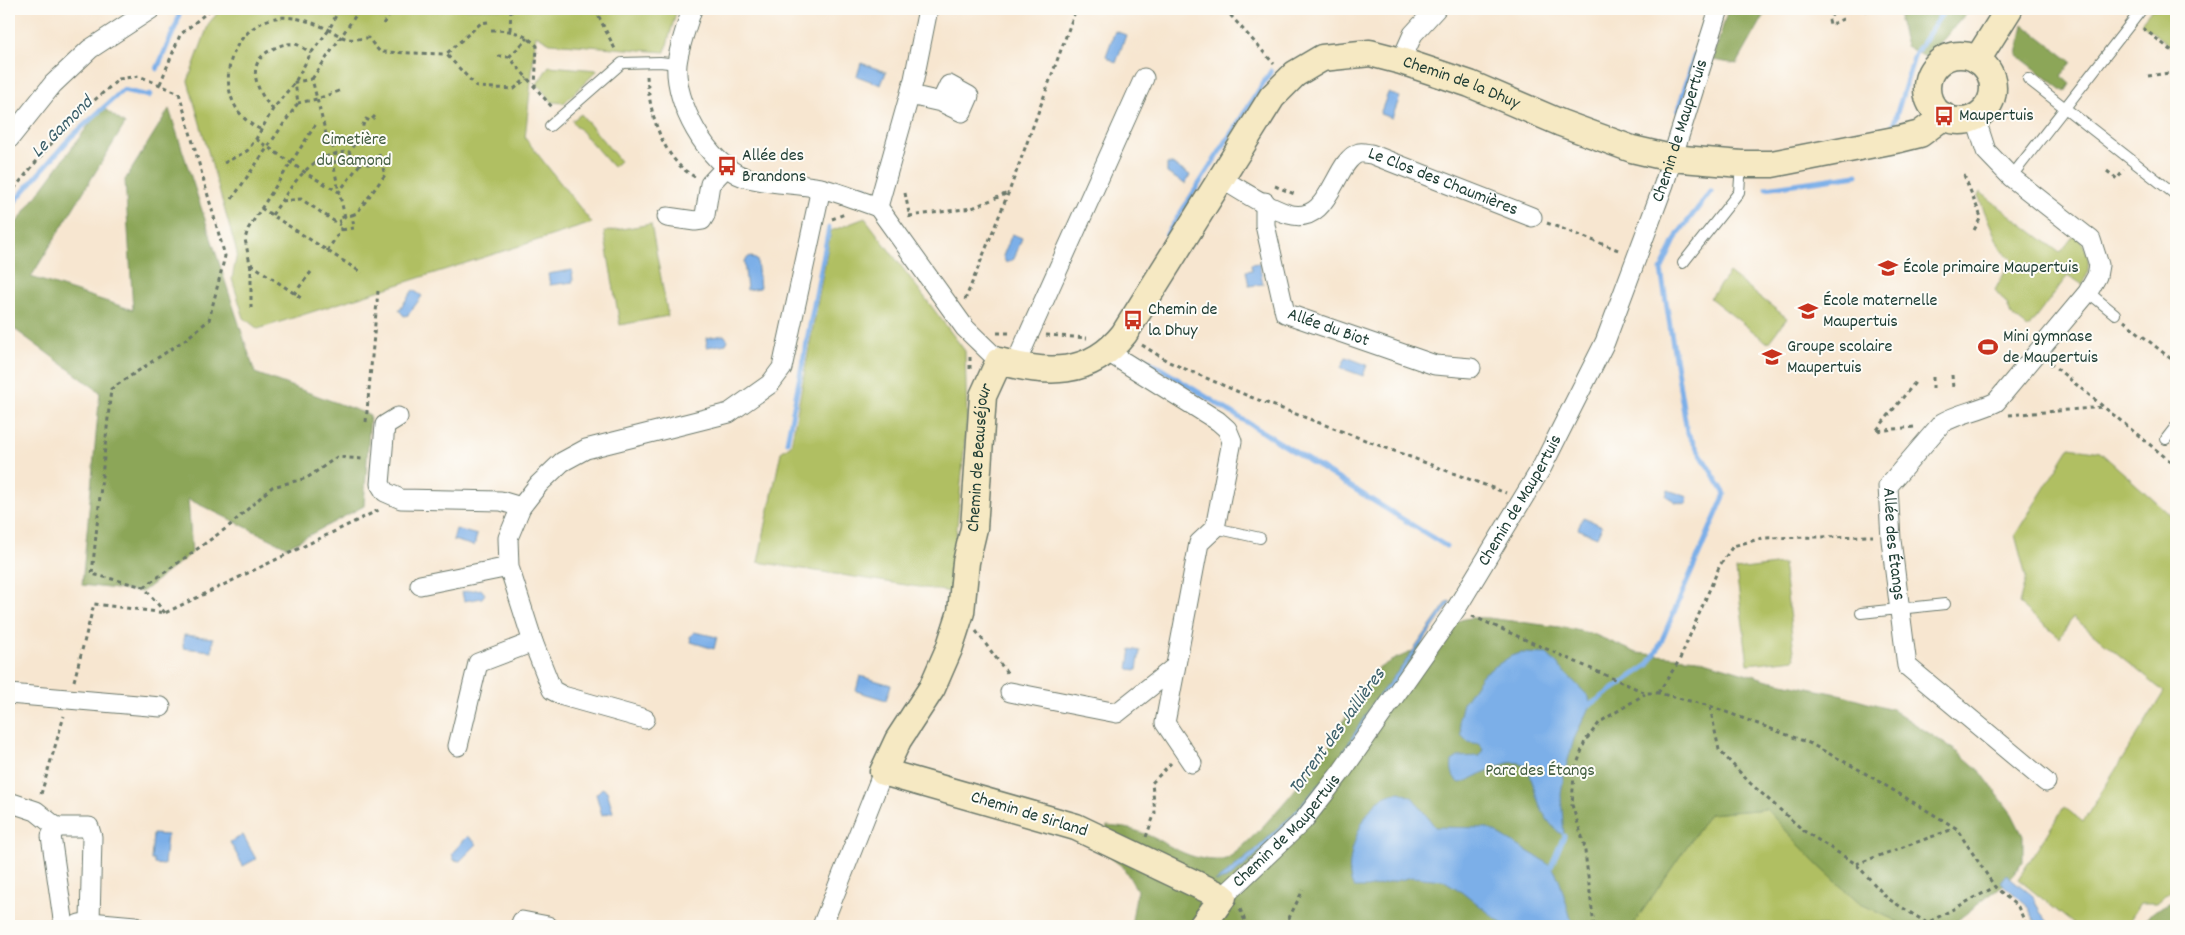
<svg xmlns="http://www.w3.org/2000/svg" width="2185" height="935" font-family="Dekko,sans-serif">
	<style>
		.green { fill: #b0bf62; stroke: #687e4b }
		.forest { fill: #8ca658; stroke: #567246 }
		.water { fill: #7bafe8; stroke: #4d768e }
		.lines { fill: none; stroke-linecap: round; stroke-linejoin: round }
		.stream { stroke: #7bafe8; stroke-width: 5 }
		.lane-casing { stroke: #6b786b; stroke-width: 12 }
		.street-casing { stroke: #6b786b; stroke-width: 21 }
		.secondary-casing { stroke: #6b786b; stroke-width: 29 }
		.path { stroke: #6b786b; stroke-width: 3; stroke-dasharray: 4 4; stroke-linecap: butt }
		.lane { stroke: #fff; stroke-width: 10 }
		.street { stroke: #fff; stroke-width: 19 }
		.secondary { stroke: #f6e9c3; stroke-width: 26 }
		.labels { text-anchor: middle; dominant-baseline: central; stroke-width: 4; stroke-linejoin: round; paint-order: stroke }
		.street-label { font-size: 18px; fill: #1f3d34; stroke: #fdfcf7 }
		.poi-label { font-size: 18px; fill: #1f3d34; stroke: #fdfcf7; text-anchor: start }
		.park-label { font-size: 18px; fill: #435e40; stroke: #fdfcf7 }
		.water-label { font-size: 19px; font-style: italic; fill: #3b5f6a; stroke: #fdfcf7 }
	</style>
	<rect width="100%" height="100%" fill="#fdfcf7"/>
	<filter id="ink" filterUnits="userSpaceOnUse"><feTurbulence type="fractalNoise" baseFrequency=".02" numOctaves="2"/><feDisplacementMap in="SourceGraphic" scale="10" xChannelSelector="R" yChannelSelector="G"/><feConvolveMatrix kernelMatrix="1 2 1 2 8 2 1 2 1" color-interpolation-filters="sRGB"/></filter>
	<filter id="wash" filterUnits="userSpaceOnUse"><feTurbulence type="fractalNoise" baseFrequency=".0096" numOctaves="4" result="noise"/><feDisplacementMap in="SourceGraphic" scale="20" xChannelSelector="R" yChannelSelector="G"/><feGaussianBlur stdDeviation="1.12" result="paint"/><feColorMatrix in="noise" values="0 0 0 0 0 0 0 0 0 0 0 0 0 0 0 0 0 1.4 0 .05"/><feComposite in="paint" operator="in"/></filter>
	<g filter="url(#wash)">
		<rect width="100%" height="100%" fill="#f7e6d0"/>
		<g class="green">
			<polygon points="221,9 677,9 665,52 550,43 536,35 525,138 592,223 258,329 244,318 232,279 237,253 188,81 209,23"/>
			<polygon points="2152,9 2176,9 2176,51 2141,23"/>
			<polygon points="549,66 598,70 564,103 552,102 537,84"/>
			<polygon points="581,114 620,161 613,167 572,121"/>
			<path d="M1980 192 2060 253 2075 234C2090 249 2092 267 2083 285L2068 275 2028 328 2011 315 2007 304 1995 290 2012 259 2000 248 1978 196Z"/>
			<polygon points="865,218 965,351 967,419 951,592 758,562 781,452 791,445 831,231"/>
			<polygon points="651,224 668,316 620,325 604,232"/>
			<polygon points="1729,273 1787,318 1768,343 1710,298"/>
			<polygon points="2070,447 2100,452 2176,520 2176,540 2171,548 2176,553 2176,886 2157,903 2141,903 2126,926 2076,926 2018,879 2064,807 2083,822 2164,692 2073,617 2060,638 2019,604 2026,577 2015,535"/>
			<polygon points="1783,564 1795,659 1748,664 1736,570"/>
			<polygon points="1767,809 1815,862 1859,903 1907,926 1632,926 1709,814"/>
		</g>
		<g class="forest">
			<polygon points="1728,9 1768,9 1737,64 1713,60"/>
			<polygon points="1901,9 1970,9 1927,58 1906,46 1899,20"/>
			<polygon points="2023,24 2072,62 2061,76 2070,84 2065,92 2017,55"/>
			<polygon points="102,107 125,124 31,277 133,310 125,180 169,109 255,373 370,415 364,506 287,547 188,499 192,553 142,592 82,585 100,392 9,325 9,233"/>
			<path d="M1488 618 1567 628 1593 634 1637 653 1698 659 1768 680 1843 695 1892 709 1959 753 1980 771 2012 814 2023 836V862L2008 881 1950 926H1907L1859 903 1815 862 1766 809 1709 814 1632 926H1131L1137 890 1123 867 1102 851 1107 826C1114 827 1122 827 1129 829 1163 836 1181 862 1222 860 1242 858 1320 761 1332 741 1346 719 1356 693 1374 673 1386 660 1406 656 1420 647 1434 638 1445 625 1461 620 1469 617 1480 618 1488 618Z"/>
			<polygon points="2176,900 2176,926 2140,926 2152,912"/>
		</g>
		<g class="water">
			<polygon points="1115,31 1126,35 1116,63 1106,56"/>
			<polygon points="861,63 886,72 881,85 857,76"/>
			<polygon points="1388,93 1400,97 1392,118 1380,114"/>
			<polygon points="1167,164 1172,164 1190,175 1185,184 1167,173"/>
			<polygon points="1012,234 1022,238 1014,259 1006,263 1003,256"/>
			<polygon points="750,256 757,260 760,288 747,290 744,261"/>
			<polygon points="1259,263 1263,284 1249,286 1246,271 1252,270 1251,264"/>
			<polygon points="572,270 573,282 550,285 548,274"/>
			<polygon points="413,290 422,296 408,315 404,316 399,310"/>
			<polygon points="724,335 728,340 726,344 707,347 706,338"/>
			<polygon points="1346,357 1367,365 1363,376 1341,368"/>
			<polygon points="1668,490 1688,497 1686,504 1676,502 1666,496"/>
			<polygon points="1583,517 1602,526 1597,537 1578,529"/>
			<polygon points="456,529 477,535 474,546 453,540"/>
			<polygon points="481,589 485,594 482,598 464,601 462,592"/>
			<polygon points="1448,601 1451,602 1305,810 1242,868 1226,879 1215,882 1254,851 1291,816 1332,770 1374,701 1403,665"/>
			<polygon points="694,632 717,637 714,649 691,642 690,637"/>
			<polygon points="184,635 213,638 212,651 183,648"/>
			<polygon points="1131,649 1140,651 1137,670 1128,669"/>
			<path d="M1521 653 1547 654 1589 697 1590 705 1574 739 1564 774 1561 795 1564 836C1540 820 1536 794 1528 767 1509 752 1480 778 1460 783 1452 777 1451 771 1452 761L1458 757 1480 756 1483 749 1480 744 1468 742 1462 736 1459 719 1463 703 1482 675 1511 656Z"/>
			<polygon points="860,676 891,685 886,700 856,691"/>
			<polygon points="602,788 607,791 613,812 602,815 596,794"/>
			<path d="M1400 792 1413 798 1435 827 1488 828 1544 861 1554 870 1559 879 1573 926H1505L1464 893 1443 880 1412 877 1367 888H1354C1341 868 1359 822 1373 806 1379 798 1391 793 1400 792Z"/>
			<polygon points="153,834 167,835 164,865 154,864 154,860 151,860"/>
			<polygon points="243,835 256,859 243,866 230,842"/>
			<polygon points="468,836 477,844 460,861 454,860 452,853"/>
			<polygon points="2006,874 2033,896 2040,912 2051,926 2038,926 2026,904 2000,882"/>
		</g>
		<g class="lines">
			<g class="stream">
				<polyline points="157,69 177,23 180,9"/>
				<polyline points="1678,111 1695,54"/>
				<polyline points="1893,126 1915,54 1945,9"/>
				<polyline points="847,186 866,188"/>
				<polyline points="1766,188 1857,175"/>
				<polyline points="9,208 70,138 123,90 149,96 150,94"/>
				<polyline points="1167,234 1271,71"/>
				<polyline points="1139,355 1446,546"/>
				<polyline points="787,442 829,228"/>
				<polyline points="1590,705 1648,665 1658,649 1725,494 1687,432 1661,270 1678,234 1711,191"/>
				<polyline points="1551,867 1564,836"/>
			</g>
		</g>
	</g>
	<g filter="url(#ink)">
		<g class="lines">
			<defs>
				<g id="lane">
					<polyline points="2028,79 2176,195"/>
					<polyline points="550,126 622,63 660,62 677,64"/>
					<polyline points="2011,177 2142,9"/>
					<polyline points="1683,263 1739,192 1741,165"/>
					<polyline points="2088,292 2115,314"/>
					<polyline points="2166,439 2176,426"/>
					<polyline points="1215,528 1260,538"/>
					<polyline points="1861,613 1945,604"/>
				</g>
				<g id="street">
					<path d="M692 9C687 26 679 46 677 64 674 102 707 164 744 177 768 184 795 183 820 188 839 192 859 201 878 207"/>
					<polyline points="1401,61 1413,34 1436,9"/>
					<polyline points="910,95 941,102 962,112 969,96 949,85 941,102"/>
					<path id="s1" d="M1975 117 1986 151 2011 177 2091 240 2099 265 2097 276 2088 292 1996 402C1978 411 1959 413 1942 423L1888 486 1891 540 1907 666 2046 782"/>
					<polyline points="9,139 53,84 90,49 151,9"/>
					<path id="s2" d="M1220 178C1241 190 1265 207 1288 214 1331 227 1334 160 1359 153 1363 152 1368 154 1371 154L1532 217"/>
					<path id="s3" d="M1265 202V225L1285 313 1435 365 1471 368"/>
					<polyline points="878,207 914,79 928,9"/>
					<polyline points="878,207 965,328 999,361"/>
					<polyline points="667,217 695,221 702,220 705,215 710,184 727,166"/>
					<polyline points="1108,352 1218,421 1227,429 1232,441 1215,528 1199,543 1165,723 1192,763"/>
					<polyline points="1015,365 1144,78"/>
					<polyline points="398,417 385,425 380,484 385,492 401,499 501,501 521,507"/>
					<polyline points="420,585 509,567"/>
					<polyline points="1010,692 1117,713 1175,667"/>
					<polyline points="9,694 161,707"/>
					<polyline points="645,719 563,696 552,690 533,642 509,567 508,538 521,507 539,484 562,462 586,449 729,413 770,384 782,368 821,188"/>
					<polyline points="458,746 478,663 533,642"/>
					<polyline points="9,802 36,811 56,827"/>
					<path id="s4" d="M1223 897 1303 821 1342 771 1456 609 1542 467 1605 342 1664 184 1719 9"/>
					<polyline points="79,924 90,922 135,926"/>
					<polyline points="64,926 51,836 56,827 89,827 92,837 90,922"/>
					<polyline points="520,926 522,921 548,926"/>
					<polyline points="822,926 883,772"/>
				</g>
				<g id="secondary">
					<circle cx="1960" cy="88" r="33"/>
					<polyline points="1977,60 2009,9"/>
					<path id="s5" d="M1202 926 1223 897 1076 827 883 772 898 740 932 688 949 649 961 612 966 562 974 528 983 396 999 361C1046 374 1090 377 1124 334L1272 97 1295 74 1322 58 1370 53 1401 61 1470 84 1561 123 1632 149 1671 158 1741 164H1772L1900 139 1920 134 1944 116"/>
				</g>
			</defs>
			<use href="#lane" class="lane-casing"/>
			<use href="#street" class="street-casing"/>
			<use href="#secondary" class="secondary-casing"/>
			<g class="path">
				<polyline points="595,9 616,51"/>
				<polyline points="1225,9 1274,64"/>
				<polyline points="1828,9 1834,12 1829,19 1830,25 1845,18"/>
				<polyline points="1865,11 1871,9"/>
				<polyline points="488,22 481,23 446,54 477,87 514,89 527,78"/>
				<polyline points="383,24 393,9"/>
				<polyline points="2143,28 2176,54"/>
				<path d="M491 30C510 30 523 32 537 46L535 87"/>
				<polyline points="510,30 511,9"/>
				<polyline points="498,56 509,57 552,107"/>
				<polyline points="509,57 528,38"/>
				<path d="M647 76C649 110 661 159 695 177"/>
				<polyline points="2148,76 2176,72"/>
				<polyline points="312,79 360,9"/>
				<polyline points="160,84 180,35 211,9"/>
				<polyline points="339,91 317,99 326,134 336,153 334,167 339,192"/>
				<path d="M273 109C257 93 244 63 271 50 278 46 285 43 294 44 299 44 306 50 311 53"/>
				<polyline points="375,116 370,121 366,119 363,125 363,131 349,152 360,164 382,164"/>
				<path d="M260 129C218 110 219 50 256 26 279 10 305 19 328 29 334 32 342 38 349 39 355 40 362 38 368 38L380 52 446 54"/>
				<polyline points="256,139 309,175 339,192"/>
				<polyline points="224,163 247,151 256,139 273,109 295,82 311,53 329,30 339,9"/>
				<polyline points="2107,171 2117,179 2124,170"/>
				<polyline points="1964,175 1981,217 1973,232"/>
				<polyline points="1275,186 1297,195"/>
				<polyline points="905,193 910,218"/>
				<polyline points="9,195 49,146 90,104 119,79 139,76 179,93 225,256 209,320 186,339 111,389 92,574 144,587 165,613"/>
				<polyline points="232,199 298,103 295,82 312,79 317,99 298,103"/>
				<polyline points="282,201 301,199 340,225"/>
				<polyline points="261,208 362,273"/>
				<path d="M272 215C292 186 309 153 349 152"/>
				<polyline points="352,215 357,213 385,175 379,154"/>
				<polyline points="909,216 972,208 1008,193"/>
				<polyline points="345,217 339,192 360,164"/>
				<polyline points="832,219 845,214"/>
				<polyline points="1547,223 1621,251"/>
				<polyline points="327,251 341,230 339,218 352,215 354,228 341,230"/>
				<polyline points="251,264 301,298"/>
				<polyline points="294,294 311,272"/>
				<polyline points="965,300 1010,189 1076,9"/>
				<polyline points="251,308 251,269 245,239 248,229 316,124"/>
				<polyline points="2124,321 2176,363"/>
				<polyline points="997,333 1010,333"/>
				<polyline points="1046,335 1087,338"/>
				<polyline points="1142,345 1169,362 1248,396 1506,493"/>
				<polyline points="970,357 970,370"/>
				<polyline points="2050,363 2176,466"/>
				<polyline points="1952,375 1953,389"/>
				<polyline points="1933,377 1933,391"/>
				<polyline points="2009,415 2104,407"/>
				<polyline points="366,422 378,291"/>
				<polyline points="1914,427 1876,431 1917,380"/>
				<polyline points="144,587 228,527 272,487 307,478 337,457 363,459"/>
				<polyline points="1472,616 1646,693 1658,693 1710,706 1809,743 1858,769 1956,828 1995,887 2018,907 2027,926"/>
				<polyline points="976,631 1008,674"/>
				<polyline points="74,681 94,604 165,613 381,509"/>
				<polyline points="1658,693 1679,661 1720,565 1733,546 1763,538 1873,536"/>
				<polyline points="1710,707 1719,750 1750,783 1804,831 1856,864 1887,898 1927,923 1995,887"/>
				<polyline points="41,794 64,716"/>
				<polyline points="1146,837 1155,813 1152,783 1171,763"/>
				<polyline points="1856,864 1956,828"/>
				<polyline points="1240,909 1247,926"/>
				<polyline points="1927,923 1931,926"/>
				<polyline points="1285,926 1303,890"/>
				<polyline points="1594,926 1584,843 1572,805 1574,773 1585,741 1600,722 1645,694"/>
			</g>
			<use href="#lane" class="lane"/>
			<use href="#street" class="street"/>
			<use href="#secondary" class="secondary"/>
		</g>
	</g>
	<defs>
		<symbol id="bus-bare" viewBox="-9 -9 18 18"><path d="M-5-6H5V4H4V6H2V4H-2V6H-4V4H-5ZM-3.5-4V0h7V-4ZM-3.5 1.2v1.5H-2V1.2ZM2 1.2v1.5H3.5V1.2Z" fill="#c8321e" stroke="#fdfcf7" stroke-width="2.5" paint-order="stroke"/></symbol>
		<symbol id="school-bare" viewBox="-9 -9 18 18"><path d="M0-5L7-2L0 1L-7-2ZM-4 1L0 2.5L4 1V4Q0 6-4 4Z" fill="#c8321e" stroke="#fdfcf7" stroke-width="2.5" paint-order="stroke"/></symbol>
		<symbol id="stadium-bare" viewBox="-9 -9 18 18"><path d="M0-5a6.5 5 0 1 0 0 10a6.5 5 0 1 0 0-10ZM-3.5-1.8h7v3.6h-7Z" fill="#c8321e" stroke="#fdfcf7" stroke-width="2.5" paint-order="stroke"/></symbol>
	</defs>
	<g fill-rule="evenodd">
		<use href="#bus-bare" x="1930" y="102" width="28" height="28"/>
		<use href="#bus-bare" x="713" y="152" width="28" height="28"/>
		<use href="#school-bare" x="1874" y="254" width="28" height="28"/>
		<use href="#school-bare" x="1794" y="297" width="28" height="28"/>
		<use href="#bus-bare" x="1119" y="306" width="28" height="28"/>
		<use href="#stadium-bare" x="1974" y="333" width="28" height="28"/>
		<use href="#school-bare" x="1758" y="343" width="28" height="28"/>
	</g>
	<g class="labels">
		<g class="street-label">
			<text stroke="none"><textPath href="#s5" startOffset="1459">Chemin de la Dhuy</textPath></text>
			<text stroke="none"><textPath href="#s4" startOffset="902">Chemin de Maupertuis</textPath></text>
			<text stroke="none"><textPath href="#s2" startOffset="268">Le Clos des Chaumières</textPath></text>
			<text stroke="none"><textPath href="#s3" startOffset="159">Allée du Biot</textPath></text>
			<text stroke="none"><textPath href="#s5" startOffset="734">Chemin de Beauséjour</textPath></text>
			<text stroke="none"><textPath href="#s4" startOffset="498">Chemin de Maupertuis</textPath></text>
			<text stroke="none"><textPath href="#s1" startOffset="572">Allée des Étangs</textPath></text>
			<text transform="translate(1029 815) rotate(17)">Chemin de Sirland</text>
			<text stroke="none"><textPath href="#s4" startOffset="92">Chemin de Maupertuis</textPath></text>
		</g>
		<g class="poi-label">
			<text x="1959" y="116">Maupertuis</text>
			<text x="742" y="156">Allée des<tspan x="742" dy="21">Brandons</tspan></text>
			<text x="1903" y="268">École primaire Maupertuis</text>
			<text x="1823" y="301">École maternelle<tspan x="1823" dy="21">Maupertuis</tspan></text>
			<text x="1148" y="310">Chemin de<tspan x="1148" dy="21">la Dhuy</tspan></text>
			<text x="2003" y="337">Mini gymnase<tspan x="2003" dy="21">de Maupertuis</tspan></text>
			<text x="1787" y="347">Groupe scolaire<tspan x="1787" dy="21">Maupertuis</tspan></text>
		</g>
		<g class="park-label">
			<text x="354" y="140">Cimetière<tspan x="354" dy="21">du Gamond</tspan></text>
			<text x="1540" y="771">Parc des Étangs</text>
		</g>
		<g class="water-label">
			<text transform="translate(63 128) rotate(-45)">Le Gamond</text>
			<text transform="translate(1338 732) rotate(-54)">Torrent des Jaillières</text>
		</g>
	</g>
	<rect width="2185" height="935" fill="none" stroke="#fdfcf7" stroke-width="30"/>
</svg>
